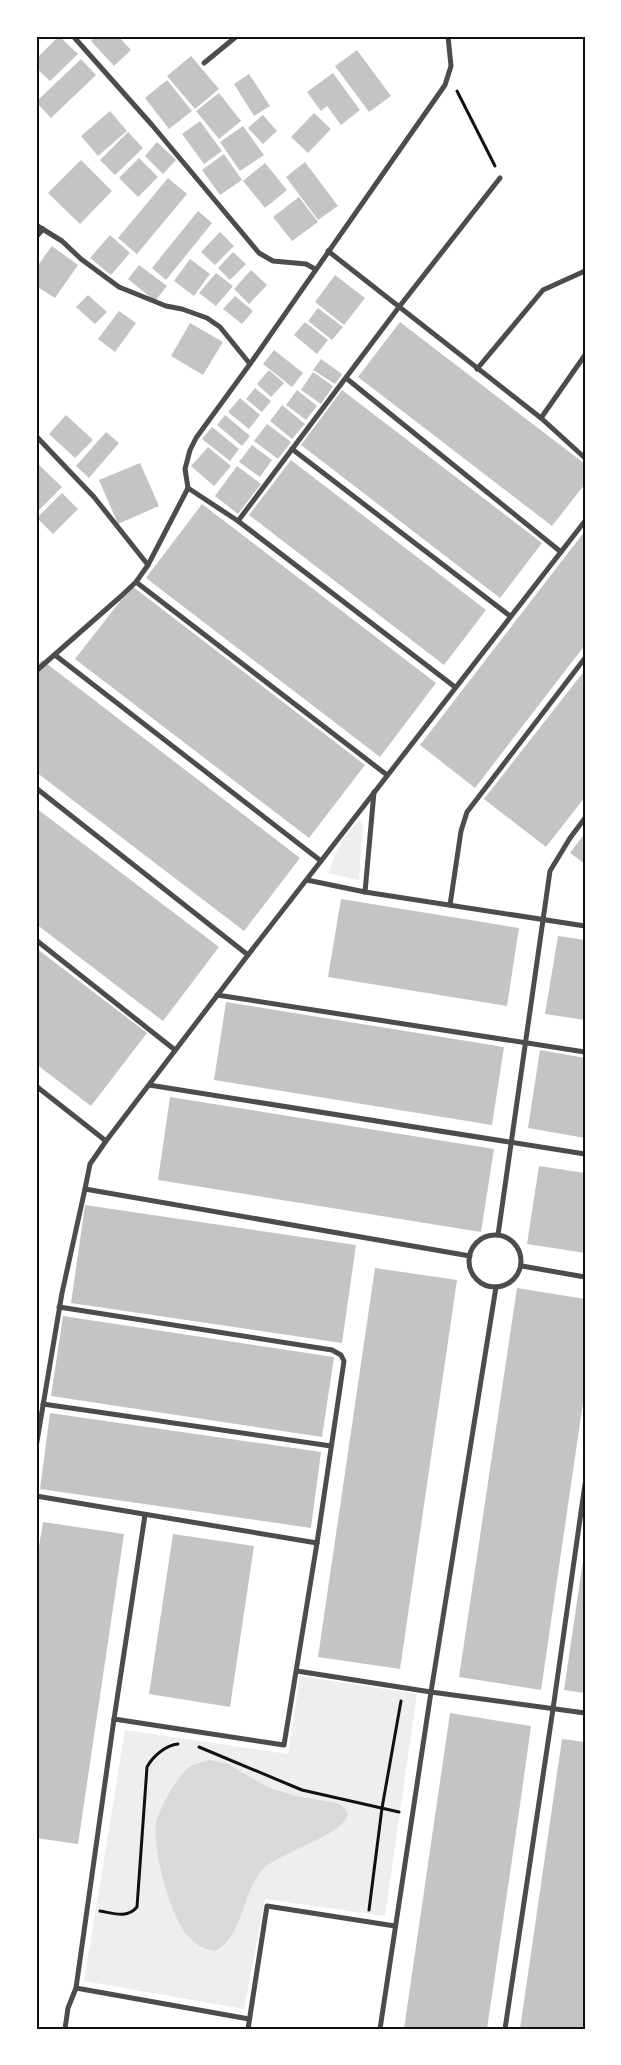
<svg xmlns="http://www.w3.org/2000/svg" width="621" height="2065" font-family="'Archivo Narrow',sans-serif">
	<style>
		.green { fill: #eee }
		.water { fill: #d9d9d9 }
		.building { fill: #c4c4c4 }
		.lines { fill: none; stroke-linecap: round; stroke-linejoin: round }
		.path { stroke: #111; stroke-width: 3 }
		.minor { stroke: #4c4c4c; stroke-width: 5 }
		.neatline { fill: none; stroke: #111; stroke-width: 2 }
	</style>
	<rect width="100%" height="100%" fill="#fff"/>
	<g class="green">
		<path d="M360 820 363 825 359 880 328 873C335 856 344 832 360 820Z"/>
		<polygon points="300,1676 417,1694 385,1916 265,1899 244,2009 84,1981 125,1730 288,1754"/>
	</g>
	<path class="water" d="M209 1760 228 1764 267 1787 295 1796 337 1803 344 1807 348 1815C338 1838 283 1850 262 1870 243 1890 242 1940 214 1951 203 1949 193 1943 186 1934 169 1912 153 1851 156 1824 157 1812 180 1771 191 1766 196 1763 203 1762 209 1760Z"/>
	<g class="building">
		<polygon points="59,36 78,54 50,81 36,68 36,59"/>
		<polygon points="96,36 118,36 131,50 114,66 91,41"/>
		<polygon points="357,50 391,96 369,112 335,66"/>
		<polygon points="191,56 219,89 195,109 167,76"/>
		<polygon points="81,59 96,75 51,118 36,102"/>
		<polygon points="333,73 360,110 341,125 327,106 321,111 307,92"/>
		<polygon points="249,74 270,106 254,116 234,84"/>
		<polygon points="167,80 192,111 169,129 145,98"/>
		<polygon points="219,93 241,121 219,139 196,111"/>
		<polygon points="110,111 127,131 98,156 81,136"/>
		<polygon points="314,113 331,129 308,153 291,137"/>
		<polygon points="263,115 277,131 263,144 248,128"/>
		<polygon points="200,121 222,151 204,164 182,134"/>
		<polygon points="243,126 264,155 240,171 220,142"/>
		<polygon points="128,132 143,148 115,175 100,160"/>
		<polygon points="157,142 176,160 163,174 145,156"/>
		<polygon points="224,154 242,180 220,195 202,170"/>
		<polygon points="139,158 158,177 138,197 119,178"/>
		<polygon points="81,160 112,191 80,224 48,193"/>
		<polygon points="305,162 338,206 318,220 286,177"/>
		<polygon points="265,163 287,190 265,208 243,181"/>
		<polygon points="168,178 187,194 137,254 118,238"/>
		<polygon points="299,197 318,222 292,241 273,217"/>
		<polygon points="198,211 212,223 166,280 152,268"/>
		<polygon points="220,232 234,246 215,265 201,252"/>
		<polygon points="110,235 130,253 111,275 90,258"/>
		<polygon points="52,246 78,265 55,298 36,286 36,268"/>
		<polygon points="233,252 246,264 230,280 218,268"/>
		<polygon points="190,259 210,274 194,296 174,281"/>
		<polygon points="139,265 167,286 155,301 128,279"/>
		<polygon points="251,270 267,285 249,304 234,289"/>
		<polygon points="216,273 233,286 216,306 199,293"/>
		<polygon points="335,275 365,298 344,325 315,302"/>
		<polygon points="88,295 107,312 95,324 76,307"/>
		<polygon points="235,296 253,311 242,324 223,309"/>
		<polygon points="318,308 343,327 332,340 308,321"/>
		<polygon points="119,311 136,323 115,352 98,339"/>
		<polygon points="305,322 328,340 317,354 294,335"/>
		<polygon points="400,322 585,464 585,484 552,526 358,377"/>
		<polygon points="190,323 223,342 203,375 171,356"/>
		<polygon points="274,350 303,373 292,387 263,364"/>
		<polygon points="321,359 342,374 335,384 313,370"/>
		<polygon points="269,370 284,383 271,397 257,384"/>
		<polygon points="313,372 333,386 321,404 301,390"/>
		<polygon points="255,388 271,401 262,412 246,399"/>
		<polygon points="297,390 317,406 306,420 286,405"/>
		<polygon points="342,390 542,543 500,598 301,445"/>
		<polygon points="240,398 260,415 249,429 228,412"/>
		<polygon points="282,405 305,424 292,439 270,421"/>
		<polygon points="66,415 93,440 75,458 49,434"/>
		<polygon points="225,415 250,436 242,446 217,425"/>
		<polygon points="267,424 291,442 278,459 254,441"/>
		<polygon points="212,427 239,449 230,461 202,439"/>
		<polygon points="106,432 119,443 89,478 76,466"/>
		<polygon points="252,445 272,460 260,477 239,462"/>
		<polygon points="208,447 231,466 214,486 191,466"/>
		<polygon points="291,460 486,610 444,665 249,515"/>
		<polygon points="36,462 62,487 36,513"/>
		<polygon points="140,463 159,506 118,524 99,480"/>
		<polygon points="237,466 261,484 238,514 215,496"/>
		<polygon points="62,493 78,509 53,534 37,518"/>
		<polygon points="202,504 436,683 380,757 146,578"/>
		<polygon points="585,531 585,645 475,788 420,745"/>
		<polygon points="132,586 365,765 309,838 75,659"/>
		<polygon points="42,660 300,858 244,931 36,772 36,667"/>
		<polygon points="585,670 585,797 546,847 484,799"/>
		<polygon points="36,808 219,947 163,1021 36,924"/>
		<polygon points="585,833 585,864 570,853"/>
		<polygon points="341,899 519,928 507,1006 328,977"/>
		<polygon points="558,936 585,940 585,1020 545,1014"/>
		<polygon points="36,948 147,1033 91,1106 36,1064"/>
		<polygon points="226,1002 504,1047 492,1125 214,1080"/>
		<polygon points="540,1050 585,1058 585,1138 528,1128"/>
		<polygon points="170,1097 494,1149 481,1232 158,1180"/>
		<polygon points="539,1166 585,1173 585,1253 527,1244"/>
		<polygon points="85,1205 356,1245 342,1343 71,1303"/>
		<polygon points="375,1268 457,1280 400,1669 318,1657"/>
		<polygon points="517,1288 585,1299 585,1389 541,1690 459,1677"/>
		<polygon points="63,1316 334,1357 322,1437 51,1396"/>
		<polygon points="50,1413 321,1452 311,1528 40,1489"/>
		<polygon points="43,1522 124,1534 78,1844 36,1838 36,1565"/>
		<polygon points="173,1534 254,1546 230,1707 149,1694"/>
		<polygon points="584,1554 585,1554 585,1693 564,1690"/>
		<polygon points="450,1713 531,1726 520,1805 487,2029 404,2029"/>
		<polygon points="562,1739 585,1742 585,2029 520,2029"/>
	</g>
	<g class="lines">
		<g class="path">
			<polyline points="457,91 495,166"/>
			<polyline points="199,1747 302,1790 399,1812"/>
			<polyline points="369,1910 382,1808 401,1701"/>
			<path d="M100 1911C113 1913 127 1919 137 1907L147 1767C153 1756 166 1745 178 1744"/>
		</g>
		<g class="minor">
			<polyline points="73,36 152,125 259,253 273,261 306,264 315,269"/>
			<polyline points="204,63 237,36"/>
			<polyline points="36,225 62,241 81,259 119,287 166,306 182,309 207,318 220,327 250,364"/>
			<polyline points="36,237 43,229"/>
			<polyline points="328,251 541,418 585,458"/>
			<polyline points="477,369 543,290 585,271"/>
			<polyline points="346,378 561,552"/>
			<polyline points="541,418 585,355"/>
			<polyline points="36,436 94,497 148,565"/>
			<polyline points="292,449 510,616"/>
			<polyline points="188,488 238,521 455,687"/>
			<polyline points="238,521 399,307 500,178"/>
			<polyline points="136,582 387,775"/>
			<polyline points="55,655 321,861"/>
			<polyline points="36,671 119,598 136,582 148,565 188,488 185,469 190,450 196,438 250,364 445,85 451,66 448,36"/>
			<polyline points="36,788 248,955"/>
			<polyline points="307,880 365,892 585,926"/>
			<polyline points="365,892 374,792"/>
			<polyline points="450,905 461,831 467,812 585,658"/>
			<polyline points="36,940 175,1050"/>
			<polyline points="217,995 585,1052"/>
			<polyline points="149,1085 585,1154"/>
			<polyline points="36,1086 106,1141"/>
			<polyline points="85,1189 470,1256"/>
			<circle cx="495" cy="1261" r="26"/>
			<polyline points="498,1235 550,871 570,838 585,818"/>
			<polyline points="522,1266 585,1277"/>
			<polyline points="59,1307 332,1350 341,1355 344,1361 317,1543 284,1745 114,1719"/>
			<polyline points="43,1404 331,1446"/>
			<polyline points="36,1447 62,1293 85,1189 90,1164 106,1141 248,955 585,521"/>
			<polyline points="36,1496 317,1543"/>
			<polyline points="297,1671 431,1692 585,1713"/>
			<polyline points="76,1988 249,2019"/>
			<polyline points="65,2029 68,2008 76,1988 114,1719 145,1515"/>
			<polyline points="248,2029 267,1906 395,1926"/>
			<polyline points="380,2029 431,1692 496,1287"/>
			<polyline points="505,2029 553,1709 585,1484"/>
		</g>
	</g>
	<rect width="621" height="2065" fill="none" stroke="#ffffff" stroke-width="75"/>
	<rect x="38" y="38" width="546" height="1990" class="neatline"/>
</svg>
